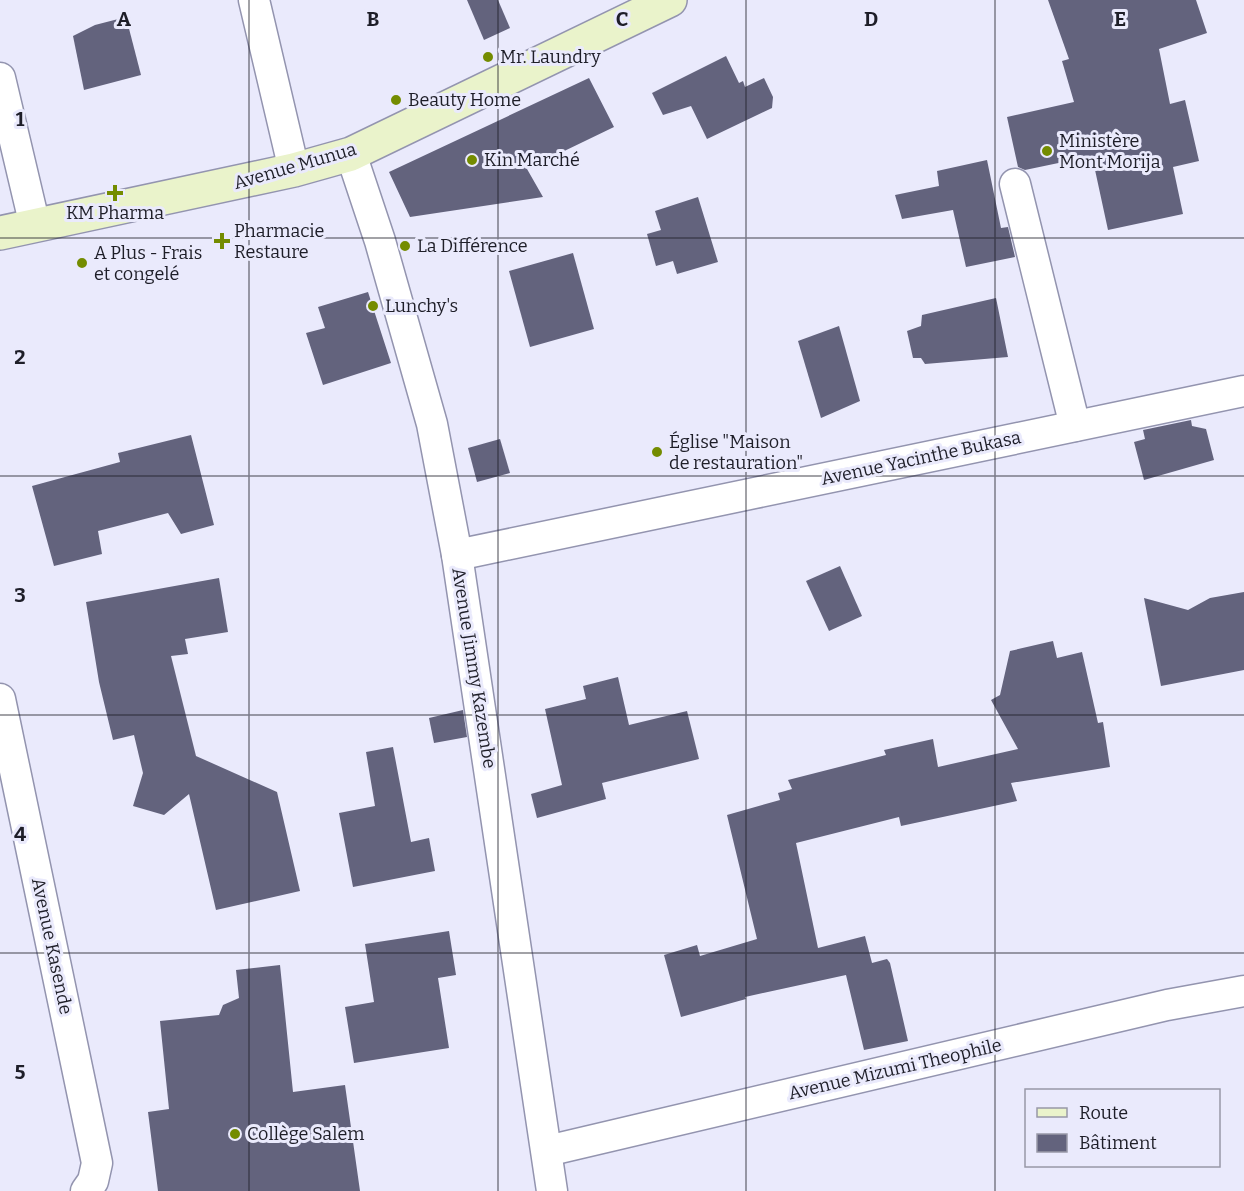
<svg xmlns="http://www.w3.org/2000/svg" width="1244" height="1191" font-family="Bitter,serif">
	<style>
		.building { fill: #63637d }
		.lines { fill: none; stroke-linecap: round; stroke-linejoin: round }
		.street-casing { stroke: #9394af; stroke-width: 33 }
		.secondary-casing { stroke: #9394af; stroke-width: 36 }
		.street { stroke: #fff; stroke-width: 30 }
		.secondary { stroke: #eaf3cb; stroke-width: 33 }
		.grid { fill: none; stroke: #1e1e28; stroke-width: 1.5; stroke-opacity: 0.55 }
		.poi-dot { fill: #748c00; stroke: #eaeafc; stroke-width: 2 }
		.labels { text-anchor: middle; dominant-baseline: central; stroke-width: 6; stroke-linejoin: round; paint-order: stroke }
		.poi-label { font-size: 18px; fill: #1e1e28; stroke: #eaeafc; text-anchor: start }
		.street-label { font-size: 18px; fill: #1e1e28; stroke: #eaeafc }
		.grid-label { font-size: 20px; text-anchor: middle; font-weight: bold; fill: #1e1e28; stroke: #eaeafc; stroke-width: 6; stroke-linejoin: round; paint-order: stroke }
	</style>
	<rect width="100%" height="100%" fill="#eaeafc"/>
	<g class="building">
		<polygon points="467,0 498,0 510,28 484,40"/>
		<polygon points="1048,0 1196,0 1207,33 1159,49 1170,104 1185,100 1199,161 1173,167 1183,214 1108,230 1092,156 1025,170 1018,167 1007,117 1074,102 1062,61 1069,59"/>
		<polygon points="126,17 141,75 84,90 73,36 95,25"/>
		<polygon points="726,56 739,83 743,81 745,87 764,78 773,97 772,108 707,139 691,106 663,115 652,93"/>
		<polygon points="589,78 614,127 527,169 543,197 410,217 389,172"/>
		<polygon points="987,160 1001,228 1008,227 1015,257 966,267 953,210 902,219 895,195 939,186 937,171"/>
		<polygon points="698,197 718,262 677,274 673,261 656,266 647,234 661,230 655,211"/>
		<polygon points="573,253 594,329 530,347 509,271"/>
		<polygon points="368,292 391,363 323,385 306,333 325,328 318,307"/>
		<polygon points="996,298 1008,357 925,364 921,358 913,358 907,331 921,326 922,315"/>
		<polygon points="839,326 860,401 821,418 798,341"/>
		<polygon points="1191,420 1192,426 1206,429 1214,460 1144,480 1134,442 1145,439 1143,430"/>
		<polygon points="191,435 214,525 181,534 168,513 98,531 102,554 54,566 32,486 120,462 118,453"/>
		<polygon points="500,439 510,473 477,482 468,448"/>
		<polygon points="840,566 862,616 829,631 806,581"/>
		<polygon points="219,578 228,632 185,639 188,654 171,656 196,756 277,792 300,891 216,910 189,794 164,815 133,806 143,773 134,735 113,740 99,682 86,602"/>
		<polygon points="1244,592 1244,670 1161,686 1144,598 1188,610 1210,598"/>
		<polygon points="1053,641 1057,658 1082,652 1098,723 1103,722 1110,767 1011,783 1017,801 901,826 899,817 796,843 818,948 865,936 872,963 887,959 890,963 908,1041 864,1050 846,975 745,997 746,999 681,1017 664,955 697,945 700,956 757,939 727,815 780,800 778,793 792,789 788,780 886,755 884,750 933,739 938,767 1018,749 991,700 1000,695 1010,651"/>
		<polygon points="618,677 629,725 687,711 699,759 602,783 606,799 537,818 531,794 562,785 545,709 586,699 583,686"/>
		<polygon points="463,710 467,737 434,743 429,718"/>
		<polygon points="393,747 411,842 429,838 435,871 353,887 339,813 375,806 366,752"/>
		<polygon points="449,931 456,975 438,978 449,1048 354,1063 345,1007 374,1002 365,944"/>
		<polygon points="280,965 293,1092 345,1085 360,1191 158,1191 148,1112 169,1109 160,1021 219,1015 223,1005 239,998 236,970"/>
	</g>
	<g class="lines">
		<defs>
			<g id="street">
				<polyline points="254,0 294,170"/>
				<polyline points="0,78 35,226"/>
				<polyline points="351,154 380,241 432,424 457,555 552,1191"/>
				<polyline points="1015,184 1075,426"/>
				<polyline points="457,555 1244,391"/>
				<polyline points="0,699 97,1163 93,1181 86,1191"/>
				<polyline points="547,1151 1167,1005 1244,991"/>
			</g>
			<polyline id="secondary" points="0,233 294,170 351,154 670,0"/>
		</defs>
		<use href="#street" class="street-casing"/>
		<use href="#secondary" class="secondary-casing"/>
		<use href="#street" class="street"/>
		<use href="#secondary" class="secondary"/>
	</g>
	<path class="grid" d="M249 0V1191M498 0V1191M746 0V1191M995 0V1191M0 238H1244M0 476H1244M0 715H1244M0 953H1244"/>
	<g class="poi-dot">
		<circle cx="488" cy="57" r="6"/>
		<circle cx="396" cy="100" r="6"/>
		<circle cx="1047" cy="151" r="6"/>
		<circle cx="472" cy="160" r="6"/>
		<path d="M112 184h6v6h6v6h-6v6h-6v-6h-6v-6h6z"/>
		<path d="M219 232h6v6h6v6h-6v6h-6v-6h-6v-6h6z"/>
		<circle cx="405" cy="246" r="6"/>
		<circle cx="82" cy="263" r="6"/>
		<circle cx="373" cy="306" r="6"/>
		<circle cx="657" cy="452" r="6"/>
		<circle cx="235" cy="1134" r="6"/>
	</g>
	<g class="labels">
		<g class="poi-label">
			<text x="500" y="57">Mr. Laundry</text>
			<text x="408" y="100">Beauty Home</text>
			<text x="1059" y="141">Ministère<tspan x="1059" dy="21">Mont Morija</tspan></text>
			<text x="484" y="160">Kin Marché</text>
			<text x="115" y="213" text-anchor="middle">KM Pharma</text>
			<text x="234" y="231">Pharmacie<tspan x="234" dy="21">Restaure</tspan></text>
			<text x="417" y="246">La Différence</text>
			<text x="94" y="253">A Plus - Frais<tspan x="94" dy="21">et congelé</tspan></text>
			<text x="385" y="306">Lunchy's</text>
			<text x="669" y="442">Église "Maison<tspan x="669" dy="21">de restauration"</tspan></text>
			<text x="247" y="1134">Collège Salem</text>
		</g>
		<g class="street-label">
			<text transform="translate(295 166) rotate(-16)">Avenue Munua</text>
			<text transform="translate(921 458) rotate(-12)">Avenue Yacinthe Bukasa</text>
			<text transform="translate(474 668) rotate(81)">Avenue Jimmy Kazembe</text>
			<text transform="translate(52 946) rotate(78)">Avenue Kasende</text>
			<text transform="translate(895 1069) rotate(-13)">Avenue Mizumi Theophile</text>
		</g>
	</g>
	<g class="grid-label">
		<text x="124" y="26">A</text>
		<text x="373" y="26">B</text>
		<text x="622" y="26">C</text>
		<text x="871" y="26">D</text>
		<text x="1120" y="26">E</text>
		<text x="20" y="126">1</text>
		<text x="20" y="364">2</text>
		<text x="20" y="602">3</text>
		<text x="20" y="841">4</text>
		<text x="20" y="1079">5</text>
	</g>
	<rect x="1025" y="1089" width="195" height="78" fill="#eaeafc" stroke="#9898a7" stroke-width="1.5"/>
	<rect x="1037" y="1108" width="30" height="9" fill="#eaf3cb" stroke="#9898a7" stroke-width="1.5"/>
	<text x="1079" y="1119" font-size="18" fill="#1e1e28">Route</text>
	<rect x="1037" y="1134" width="30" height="18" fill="#63637d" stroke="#9898a7" stroke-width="1.5"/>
	<text x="1079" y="1149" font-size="18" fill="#1e1e28">Bâtiment</text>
</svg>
